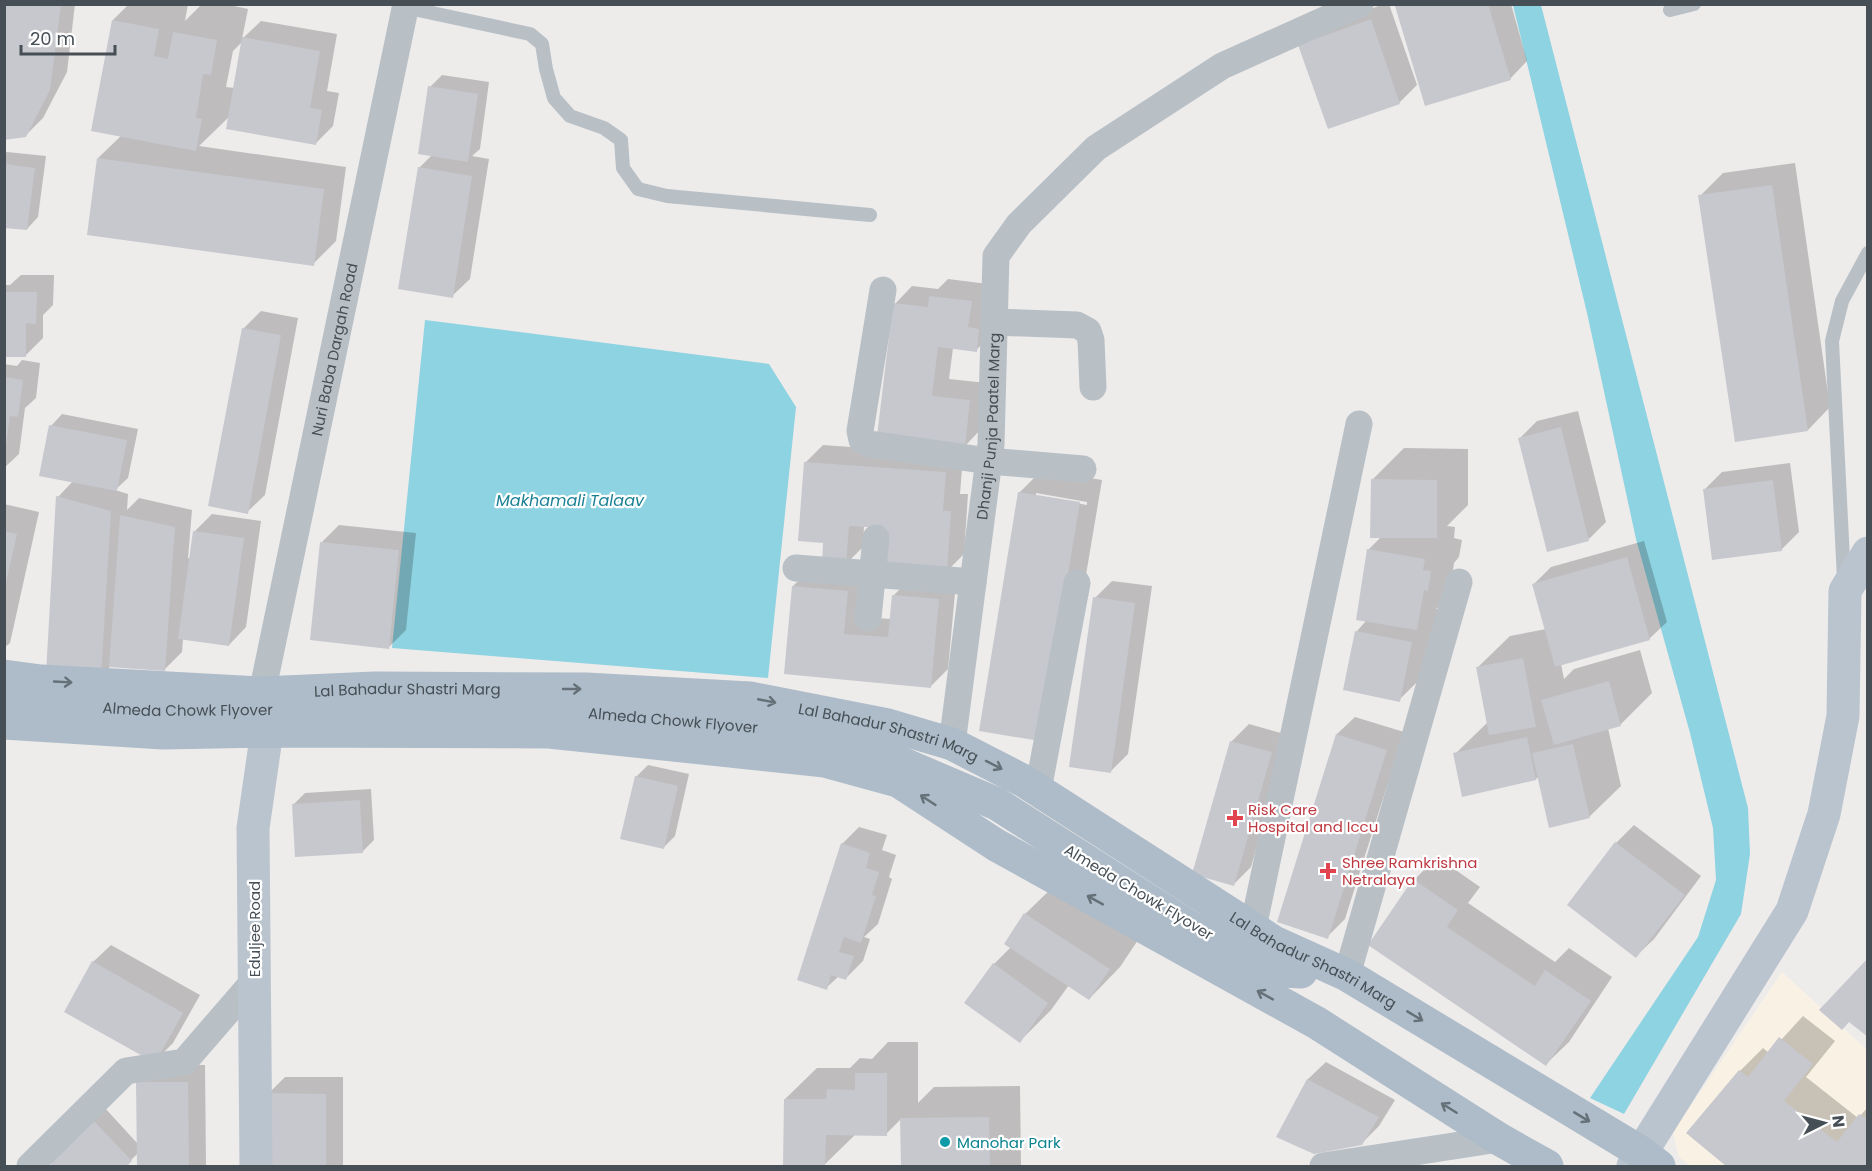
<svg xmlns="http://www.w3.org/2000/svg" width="1872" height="1171" font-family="Poppins,sans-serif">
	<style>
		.commercial { fill: #f9f2e4 }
		.water { fill: #8ed3e1 }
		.shadow { fill: #0003; fill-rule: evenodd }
		.building { fill: #c6c8ce }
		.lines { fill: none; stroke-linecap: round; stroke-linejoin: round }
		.lane { stroke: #b8c0c6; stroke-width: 14 }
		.street { stroke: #b8c0c6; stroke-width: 27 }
		.secondary { stroke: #bac4ce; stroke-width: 33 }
		.primary { stroke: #adbcc8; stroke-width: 33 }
		.primary-bridge { stroke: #adbcc8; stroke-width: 33 }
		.oneway { stroke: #657078 }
		.health-dot { fill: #e0444e; stroke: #fff; stroke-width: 2 }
		.culture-dot { fill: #0f9aa8; stroke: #fff; stroke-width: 2 }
		.labels { text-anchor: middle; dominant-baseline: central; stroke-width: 4.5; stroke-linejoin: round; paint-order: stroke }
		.street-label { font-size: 15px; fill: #464f56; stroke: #fff }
		.health-label { font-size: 15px; fill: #be3a42; stroke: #fff; text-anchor: start }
		.culture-label { font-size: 15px; fill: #0d838f; stroke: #fff; text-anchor: start }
		.water-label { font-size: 16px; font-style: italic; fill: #1b8094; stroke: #fff }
	</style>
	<rect width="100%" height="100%" fill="#eeebeb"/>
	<polygon class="commercial" points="1782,972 1867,1050 1867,1166 1690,1166 1679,1157 1673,1132"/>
	<g class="water">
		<polygon points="1513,5 1541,5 1748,808 1750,854 1741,914 1624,1114 1590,1098 1698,937 1716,880 1713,828 1690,733 1636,539 1587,313"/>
		<polygon points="425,320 769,364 796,407 768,678 392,648"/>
	</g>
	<g class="shadow">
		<polygon points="4,4 75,4 67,72 43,118 25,136"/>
		<path d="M129 4H188L185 21 202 4H225L248 9 242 39 261 21 337 34 327 91 339 93 333 126 315 144 230 116 199 146 346 167 336 241 313 264 98 158 121 136 113 20ZM243 41 235 88 226 87 233 51Z"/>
		<polygon points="1384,4 1389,4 1417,85 1400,102 1329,127 1300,45 1318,28"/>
		<polygon points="1399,4 1511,4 1527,61 1510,79 1397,7"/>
		<polygon points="442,75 489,82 480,149 472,156 489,159 470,279 452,296 419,168 432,155 430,87"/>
		<polygon points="7,152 46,156 38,217 27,229 4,226 4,154"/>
		<polygon points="1795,163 1830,407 1808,430 1700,196 1723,173"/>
		<polygon points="21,275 54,275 53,305 43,315 43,338 25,356 4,356 4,285 10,285"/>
		<polygon points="948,279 988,284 994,333 976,350 953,348 949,379 987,383 982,428 965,446 879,435 895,304 912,286 938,289"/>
		<polygon points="261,311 298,318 265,495 247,512 243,329"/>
		<polygon points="22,360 40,363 36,398 25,408 19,454 4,468 4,364 17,366"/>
		<polygon points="1578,411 1606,522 1589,539 1519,439 1537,421"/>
		<polygon points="62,414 138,429 128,478 115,490 128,494 127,510 139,498 192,510 188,558 191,559 195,531 212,514 261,521 246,627 229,645 183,638 182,652 164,670 111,666 100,676 58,497 73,481 51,426"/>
		<polygon points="823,445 963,455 960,494 968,494 964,554 946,572 885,527 864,525 863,547 845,565 825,542 805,463"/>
		<polygon points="1404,448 1468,449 1468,505 1447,526 1455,527 1454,538 1462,540 1459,557 1454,563 1449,597 1436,609 1443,611 1431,668 1399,700 1357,631 1367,620 1368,550 1381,537 1372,480"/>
		<polygon points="1790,463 1799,532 1781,550 1704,490 1722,472"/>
		<path d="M1042 470 1102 480 1062 717 1019 493ZM1036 493 1087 502V505L1036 496Z"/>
		<polygon points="4,504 39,512 10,643 4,648"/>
		<polygon points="339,525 416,533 406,630 388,648 322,542"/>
		<polygon points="1644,541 1667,622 1649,639 1561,664 1564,679 1574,669 1640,650 1652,693 1621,724 1608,728 1621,786 1589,817 1539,776 1536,779 1455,754 1488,722 1478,667 1510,636 1546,629 1534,584 1551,567"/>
		<polygon points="811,569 864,574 861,617 891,619 893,596 911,578 956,582 948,669 931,686 785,673 793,586"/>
		<polygon points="1112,581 1152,586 1128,754 1111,771 1095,598"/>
		<polygon points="1355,717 1404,732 1345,919 1327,937 1279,922 1337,734"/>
		<polygon points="1249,724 1288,735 1251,867 1233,885 1231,742"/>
		<polygon points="648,765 689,774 675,836 664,847 636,777"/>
		<polygon points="371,789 374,840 362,852 293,805 305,793"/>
		<polygon points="1634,825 1701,876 1654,939 1636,956 1570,905 1616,843"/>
		<polygon points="859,827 887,835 882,850 896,855 889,877 892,879 878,924 864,937 870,939 863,961 846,978 839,976 826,988 842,844"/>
		<polygon points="1437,857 1480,887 1468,903 1555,962 1569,948 1612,977 1569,1042 1546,1064 1370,944 1414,880"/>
		<polygon points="1057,883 1140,937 1120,967 1089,999 1069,985 1051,1010 1020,1041 994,964 1011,947 1025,914"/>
		<polygon points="111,945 200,995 173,1043 155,1061 93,962"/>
		<polygon points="1803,1016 1835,1041 1806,1077 1858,1118 1868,1107 1868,1166 1729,1166 1688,1133 1740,1071 1763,1048 1769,1053"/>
		<polygon points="888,1042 918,1042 918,1103 934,1087 1020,1086 1021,1166 903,1166 902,1118 886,1134 856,1134 824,1165 785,1099 817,1068 850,1068 860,1058 872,1059"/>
		<polygon points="1326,1062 1395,1100 1379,1126 1361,1144 1278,1136 1308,1079"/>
		<polygon points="155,1065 205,1065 206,1166 139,1166 138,1153 125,1166 55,1166 49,1160 104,1107 138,1144 138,1083"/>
		<polygon points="285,1077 343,1077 343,1166 268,1166 268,1094"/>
	</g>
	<g class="building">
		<polygon points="4,4 61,4 50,90 26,137 4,140"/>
		<polygon points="1401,4 1488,4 1511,80 1425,106 1395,6"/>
		<polygon points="1371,19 1400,104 1328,129 1298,45"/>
		<polygon points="112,20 159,29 154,56 168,59 173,32 217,40 211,75 203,74 196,118 202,119 196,151 91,131"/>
		<polygon points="242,37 320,51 310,108 322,110 316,145 226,129"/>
		<polygon points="428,86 478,94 468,162 418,154"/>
		<polygon points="97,158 324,189 314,266 87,235"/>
		<polygon points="4,164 35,168 27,230 4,228"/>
		<polygon points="418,167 472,176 453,298 398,289"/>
		<polygon points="1772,185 1808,431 1735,442 1698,195"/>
		<polygon points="4,292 37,292 36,324 26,323 26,357 4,357"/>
		<polygon points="929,296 972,301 968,327 979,329 977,352 938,347 932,396 970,400 965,447 877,436 893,303 928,307"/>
		<polygon points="242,328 281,335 248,514 208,506"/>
		<polygon points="4,377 23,380 18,417 10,416 6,446"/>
		<polygon points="49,425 127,440 117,491 39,476"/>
		<polygon points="1561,427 1589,541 1547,552 1518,438"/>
		<polygon points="804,462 946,472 943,511 951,511 947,573 880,569 883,528 849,526 846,566 822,565 823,543 798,541"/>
		<polygon points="1371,479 1437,480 1437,538 1370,538"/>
		<polygon points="1773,480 1782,551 1712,560 1703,489"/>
		<polygon points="1018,492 1080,502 1040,741 979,731"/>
		<polygon points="56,496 111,511 101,678 46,674"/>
		<polygon points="120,515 175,527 165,671 109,667"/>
		<polygon points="4,531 17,534 5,587 4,587"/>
		<polygon points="193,531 244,538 229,646 178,639"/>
		<polygon points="320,542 399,550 389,649 310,640"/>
		<polygon points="1367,549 1425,559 1423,570 1431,571 1428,591 1424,590 1417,630 1356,620"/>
		<polygon points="1627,557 1650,640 1555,667 1532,584"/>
		<polygon points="792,586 848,591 844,634 888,637 892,595 939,599 931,688 784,674"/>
		<polygon points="1093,597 1135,603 1111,773 1069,767"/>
		<polygon points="1355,631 1412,642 1400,702 1343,690"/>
		<polygon points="1523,658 1536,727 1489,735 1476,667"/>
		<polygon points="1609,681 1621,726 1554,745 1541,700"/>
		<polygon points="1336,734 1387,750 1328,939 1277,922"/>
		<polygon points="1527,737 1536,780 1462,797 1453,753"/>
		<polygon points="1230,741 1272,752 1234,886 1192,874"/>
		<polygon points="1573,744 1590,818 1549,828 1532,753"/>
		<polygon points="635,776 678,786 664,849 620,839"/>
		<polygon points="360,800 363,853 295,857 292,804"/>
		<polygon points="1615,842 1685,895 1636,958 1567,905"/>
		<polygon points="841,843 870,853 866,868 879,872 872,895 876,896 861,943 844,937 839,952 854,956 846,980 831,975 827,990 797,980"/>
		<polygon points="1413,879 1458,910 1447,927 1535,986 1545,970 1591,1001 1546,1066 1368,945"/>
		<polygon points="1024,913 1110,969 1089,1000 1004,944"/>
		<polygon points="1868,958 1868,1037 1849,1022 1842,1030 1819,1010"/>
		<polygon points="92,961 183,1013 155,1063 64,1012"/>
		<polygon points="993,963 1048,1003 1020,1043 964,1003"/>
		<polygon points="1779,1037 1813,1064 1784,1101 1837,1142 1859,1114 1868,1120 1868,1166 1726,1166 1686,1133 1739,1070 1748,1077"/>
		<polygon points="855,1073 887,1073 887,1136 826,1135 825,1166 783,1166 784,1099 826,1099 827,1089 855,1090"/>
		<polygon points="1307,1079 1379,1117 1362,1145 1314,1154 1276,1137"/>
		<polygon points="136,1082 188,1082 189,1166 137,1166"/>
		<polygon points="266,1093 326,1094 326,1166 266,1166"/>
		<polygon points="989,1117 990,1166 901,1166 900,1118"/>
		<polygon points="91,1118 132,1161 127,1166 53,1166 47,1160"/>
	</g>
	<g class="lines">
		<g class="lane">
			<polyline points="404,7 530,34 542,44 546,69 554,98 570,116 604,128 621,140 623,168 638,189 667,196 870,215"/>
			<polyline points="1670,10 1694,4"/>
			<polyline points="1844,579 1832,341 1842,301 1868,253"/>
		</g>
		<g class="street">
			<polyline points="883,290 860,431 862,440 870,444 989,461 1083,469"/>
			<polyline points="994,322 1077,325 1088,331 1091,340 1093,387"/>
			<polyline points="796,568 973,582"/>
			<polyline points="868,618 876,538"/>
			<path id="s1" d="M262 693 406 4"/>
			<path id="s2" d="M952 744 991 444 996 256 1019 224 1096 148 1222 66 1360 4"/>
			<polyline points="1038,790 1077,583"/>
			<polyline points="1253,928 1359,424"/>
			<polyline points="1347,975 1459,582"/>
			<polyline points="30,1166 126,1071 184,1062 254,981"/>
			<polyline points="1323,1166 1499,1139"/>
		</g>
		<g class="secondary">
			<polyline points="256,1166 253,828 267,731 263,704"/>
			<polyline points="1633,1166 1792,911 1824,814 1843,716 1845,591 1868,553"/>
		</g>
		<g class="primary">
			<path id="s3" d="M4 676 41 681 262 693 375 688 586 689 750 698 888 725 952 744 1024 781 1274 942 1347 975 1642 1153 1659 1166"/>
			<polyline points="4,723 163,733 267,731 549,732 825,761 898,781 996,845 1317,1023 1499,1139 1547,1166"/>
			<polyline points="1193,929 1284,971 1301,972"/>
		</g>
		<path class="primary-bridge" id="s4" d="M4 700 148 710 529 707 802 731 901 763 997 804 1193 929"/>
	</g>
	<defs><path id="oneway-shaft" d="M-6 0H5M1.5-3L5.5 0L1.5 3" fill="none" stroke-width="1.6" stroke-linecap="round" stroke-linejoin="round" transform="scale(1.5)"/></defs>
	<g class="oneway">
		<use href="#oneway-shaft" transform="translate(63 682) rotate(3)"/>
		<use href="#oneway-shaft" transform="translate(572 689)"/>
		<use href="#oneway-shaft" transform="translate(767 701) rotate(11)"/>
		<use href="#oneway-shaft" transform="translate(994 765) rotate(27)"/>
		<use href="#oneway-shaft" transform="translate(928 800) rotate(-147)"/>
		<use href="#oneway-shaft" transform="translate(1095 900) rotate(-151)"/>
		<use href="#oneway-shaft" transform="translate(1265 995) rotate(-151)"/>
		<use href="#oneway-shaft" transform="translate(1415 1016) rotate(31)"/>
		<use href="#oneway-shaft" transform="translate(1449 1108) rotate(-148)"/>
		<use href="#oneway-shaft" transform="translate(1582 1117) rotate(31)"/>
	</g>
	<g class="health-dot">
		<path d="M1232 809h6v6h6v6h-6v6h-6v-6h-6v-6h6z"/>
		<path d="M1325 862h6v6h6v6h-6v6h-6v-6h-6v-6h6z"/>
	</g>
	<circle class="culture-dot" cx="945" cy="1142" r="6"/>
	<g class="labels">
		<g class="street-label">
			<text stroke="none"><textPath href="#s1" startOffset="351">Nuri Baba Dargah Road</textPath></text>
			<text stroke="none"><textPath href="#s2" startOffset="320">Dhanji Punja Paatel Marg</textPath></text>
			<text stroke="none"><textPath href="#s3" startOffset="404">Lal Bahadur Shastri Marg</textPath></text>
			<text stroke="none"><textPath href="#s4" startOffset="184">Almeda Chowk Flyover</textPath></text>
			<text stroke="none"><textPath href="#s4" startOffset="670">Almeda Chowk Flyover</textPath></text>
			<text stroke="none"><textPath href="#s3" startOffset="890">Lal Bahadur Shastri Marg</textPath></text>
			<text transform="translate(1139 892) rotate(31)">Almeda Chowk Flyover</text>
			<text transform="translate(254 929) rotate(-90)">Eduljee Road</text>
			<text stroke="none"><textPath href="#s3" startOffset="1376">Lal Bahadur Shastri Marg</textPath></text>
		</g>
		<g class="health-label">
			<text x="1248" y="809">Risk Care<tspan x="1248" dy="17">Hospital and Iccu</tspan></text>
			<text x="1342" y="862">Shree Ramkrishna<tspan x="1342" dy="17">Netralaya</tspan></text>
		</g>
		<g class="culture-label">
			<text x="957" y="1142">Manohar Park</text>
		</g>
		<g class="water-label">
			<text x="570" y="500">Makhamali Talaav</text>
		</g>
	</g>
	<rect width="1872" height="1171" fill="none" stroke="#464f56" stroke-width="12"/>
	<g transform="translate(1824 1123) rotate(84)" stroke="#ffffff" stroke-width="4.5" paint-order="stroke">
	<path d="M0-4.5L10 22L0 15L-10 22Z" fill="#464f56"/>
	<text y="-9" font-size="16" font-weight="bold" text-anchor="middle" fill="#464f56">N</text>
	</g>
	<path d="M21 45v9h94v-9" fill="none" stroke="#464f56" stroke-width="3"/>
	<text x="30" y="45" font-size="18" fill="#464f56" stroke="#ffffff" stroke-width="4.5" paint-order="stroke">20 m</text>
</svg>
